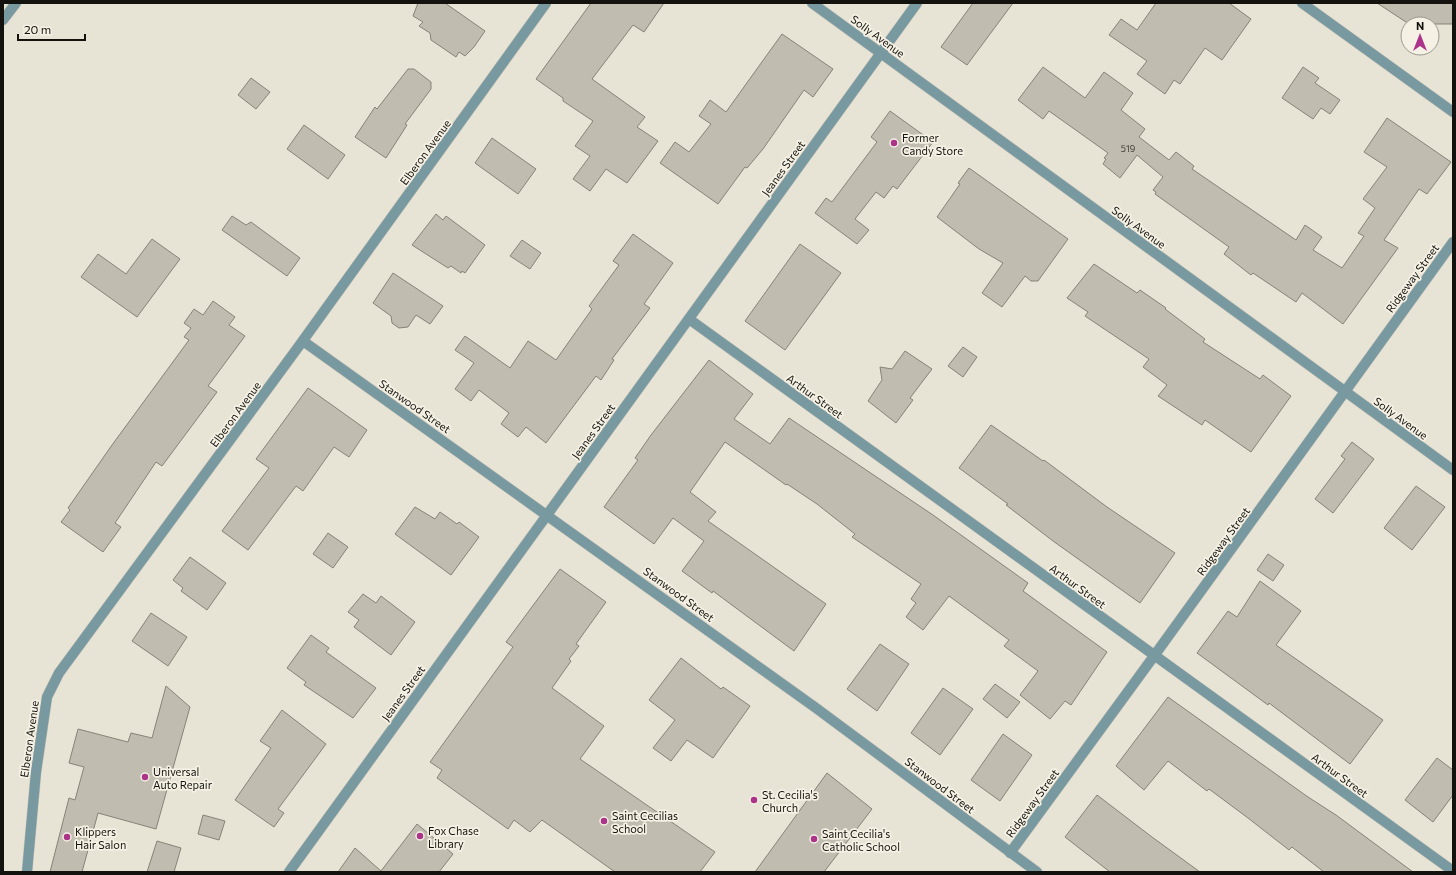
<svg xmlns="http://www.w3.org/2000/svg" width="1456" height="875" font-family="Commissioner,sans-serif">
	<style>
		.building { fill: #c0bcaf; stroke: #868377 }
		.lines { fill: none; stroke-linecap: round; stroke-linejoin: round }
		.minor-casing { stroke: #c5c2b6; stroke-width: 11 }
		.tertiary-casing { stroke: #c5c2b6; stroke-width: 11 }
		.minor { stroke: #7999a1; stroke-width: 10 }
		.tertiary { stroke: #7999a1; stroke-width: 10 }
		.poi-dot { fill: #ab338a; stroke: #f5f1e4; stroke-width: 1.5 }
		.labels { text-anchor: middle; dominant-baseline: central; stroke-width: 3.5; stroke-linejoin: round; paint-order: stroke }
		.number-label { font-size: 9px; fill: #3f3c36 }
		.street-label { font-size: 11px; fill: #14120e; stroke: #f5f1e4 }
		.poi-label { font-size: 11px; fill: #14120e; stroke: #f5f1e4; text-anchor: start }
	</style>
	<rect width="100%" height="100%" fill="#e7e4d6"/>
	<g class="building">
		<polygon points="418,3 445,3 485,31 474,47 465,56 459,52 456,57 431,40 430,33 419,26 423,22 413,16"/>
		<polygon points="591,3 664,3 644,32 633,25 592,79 645,117 637,127 658,141 627,183 606,169 590,191 573,179 590,156 575,146 593,121 563,101 563,98 536,79"/>
		<polygon points="973,3 1013,3 967,65 941,47"/>
		<polygon points="1156,3 1229,3 1251,19 1222,60 1205,48 1180,84 1174,80 1165,94 1137,74 1147,61 1109,35 1121,19 1137,30"/>
		<polygon points="1377,3 1453,3 1453,24 1409,24"/>
		<polygon points="782,34 833,69 813,97 804,90 763,149 747,168 745,167 718,204 660,163 675,142 689,152 711,124 699,116 710,100 726,112"/>
		<polygon points="1043,67 1085,98 1104,72 1133,93 1121,110 1145,129 1139,137 1169,160 1176,152 1194,166 1192,169 1296,240 1305,225 1322,237 1313,250 1342,268 1364,236 1358,233 1375,208 1363,199 1387,167 1364,152 1387,118 1451,162 1427,194 1419,189 1384,240 1398,248 1343,324 1302,293 1296,302 1253,273 1251,275 1224,254 1229,247 1155,194 1156,192 1153,190 1163,177 1137,155 1120,178 1103,164 1106,159 1104,158 1108,153 1049,111 1043,119 1018,100"/>
		<polygon points="1303,67 1319,78 1315,83 1340,100 1330,114 1321,108 1313,119 1282,98"/>
		<polygon points="408,69 414,69 431,82 431,89 405,124 407,125 386,158 355,137 375,107 377,109"/>
		<polygon points="251,78 270,92 256,109 238,95"/>
		<polygon points="890,111 933,142 897,189 893,186 884,198 876,192 855,219 869,230 857,244 815,213 826,198 832,202 877,142 871,137"/>
		<polygon points="304,125 345,155 328,179 287,149"/>
		<polygon points="492,138 536,169 518,194 475,163"/>
		<polygon points="969,168 1068,239 1038,281 1031,281 1025,276 1002,307 982,293 1003,263 979,249 937,217 960,184 958,183"/>
		<polygon points="436,214 443,220 446,216 485,245 465,273 462,271 461,273 451,266 448,268 412,245"/>
		<polygon points="232,216 246,225 251,222 300,258 287,276 222,230"/>
		<polygon points="633,234 673,263 644,304 650,308 612,359 614,360 601,380 596,376 546,443 526,427 518,437 501,424 509,413 479,390 471,401 455,389 474,363 455,350 465,336 510,368 528,341 556,360 592,309 589,306 619,265 613,261"/>
		<polygon points="152,239 180,259 137,317 81,277 98,254 126,274"/>
		<polygon points="522,240 541,253 530,269 510,256"/>
		<polygon points="800,244 841,273 785,350 745,321"/>
		<polygon points="1094,264 1137,293 1140,290 1166,308 1165,309 1205,339 1203,342 1260,379 1263,375 1291,396 1251,452 1205,420 1202,425 1158,396 1167,385 1143,367 1149,359 1085,316 1088,312 1067,298"/>
		<polygon points="393,273 443,306 430,324 416,315 408,327 399,328 392,323 391,316 373,303"/>
		<polygon points="213,301 235,317 229,325 245,336 208,386 217,392 162,466 156,462 115,523 121,527 103,552 61,522 70,510 68,508 112,445 189,340 184,337 191,328 184,323 194,309 203,315"/>
		<polygon points="963,347 977,357 963,377 948,366"/>
		<polygon points="905,351 932,369 910,398 913,400 896,423 868,401 882,380 880,367 892,369"/>
		<polygon points="709,360 753,394 734,419 770,444 789,418 933,515 1028,583 1023,591 1107,652 1071,705 1065,701 1050,719 1020,695 1038,671 1004,646 1009,640 949,596 923,630 906,617 916,603 911,599 921,584 852,537 855,534 817,504 787,484 786,485 725,442 690,492 716,512 708,521 826,604 794,651 713,591 712,593 682,571 704,541 673,518 654,544 604,507 638,460 635,458 651,435"/>
		<polygon points="308,388 367,430 349,457 334,447 303,491 296,486 248,550 222,531 269,468 256,459"/>
		<polygon points="991,425 1043,461 1044,460 1107,507 1175,553 1140,603 1053,541 1006,505 1008,504 959,468"/>
		<polygon points="1352,442 1374,459 1333,513 1315,499 1345,459 1341,456"/>
		<polygon points="1416,486 1445,507 1412,550 1384,528"/>
		<polygon points="415,507 435,519 440,512 457,524 459,522 479,537 451,575 395,534"/>
		<polygon points="328,533 348,547 333,568 313,554"/>
		<polygon points="1268,554 1284,565 1273,581 1257,570"/>
		<polygon points="190,557 226,583 207,610 181,591 183,588 173,580"/>
		<polygon points="560,569 606,602 576,644 579,646 569,659 571,661 552,688 604,726 580,759 715,852 700,872 615,872 542,820 530,832 514,820 508,829 437,778 442,770 430,762 513,647 506,642"/>
		<polygon points="1260,581 1301,611 1276,645 1383,720 1350,764 1269,703 1268,705 1197,653 1228,611 1237,617"/>
		<polygon points="363,594 376,603 381,596 415,622 391,655 354,627 359,620 348,612"/>
		<polygon points="151,613 187,637 168,666 132,641"/>
		<polygon points="311,635 329,648 326,652 376,688 353,718 304,685 306,682 287,668"/>
		<polygon points="880,644 909,664 877,711 847,689"/>
		<polygon points="681,658 721,689 723,687 750,706 713,758 687,740 671,761 653,748 675,720 649,700"/>
		<polygon points="995,684 1020,702 1007,718 983,699"/>
		<polygon points="166,686 190,707 156,829 98,813 82,872 50,872 69,798 75,800 84,767 69,763 78,729 128,742 131,733 152,738"/>
		<polygon points="943,688 973,709 940,755 911,733"/>
		<polygon points="1168,697 1308,797 1336,815 1413,872 1324,872 1292,847 1289,850 1248,818 1209,789 1207,791 1168,761 1144,790 1116,766"/>
		<polygon points="282,710 326,744 278,809 284,813 274,827 235,800 271,748 260,741"/>
		<polygon points="1003,734 1032,755 1000,801 971,780"/>
		<polygon points="1437,758 1453,770 1453,795 1433,822 1405,800"/>
		<polygon points="827,773 872,809 824,872 755,872"/>
		<polygon points="1097,795 1152,837 1200,872 1110,872 1065,837"/>
		<polygon points="203,815 225,821 219,840 198,834"/>
		<polygon points="417,824 453,854 439,872 338,872 355,848 381,871"/>
		<polygon points="157,841 181,848 174,872 147,872"/>
	</g>
	<g class="lines">
		<defs>
			<g id="minor">
				<polyline points="812,3 1453,470"/>
				<polyline points="1302,3 1453,112"/>
				<polyline points="689,319 1453,871"/>
				<polyline points="303,341 816,708 1037,872"/>
				<polyline points="1010,853 1154,656 1453,242"/>
				<polyline points="27,872 36,772 47,697 59,673 299,346 546,3"/>
				<polyline points="289,872 917,3"/>
			</g>
			<polyline id="tertiary" points="3,20 16,3"/>
		</defs>
		<use href="#minor" class="minor-casing"/>
		<use href="#tertiary" class="tertiary-casing"/>
		<use href="#minor" class="minor"/>
		<use href="#tertiary" class="tertiary"/>
	</g>
	<g class="poi-dot">
		<circle cx="894" cy="143" r="4"/>
		<circle cx="145" cy="777" r="4"/>
		<circle cx="754" cy="800" r="4"/>
		<circle cx="604" cy="821" r="4"/>
		<circle cx="420" cy="836" r="4"/>
		<circle cx="67" cy="837" r="4"/>
		<circle cx="814" cy="839" r="4"/>
	</g>
	<g class="labels">
		<g class="number-label">
			<text x="1128" y="148">519</text>
		</g>
		<g class="street-label">
			<text transform="translate(878 36) rotate(36)">Solly Avenue</text>
			<text transform="translate(425 152) rotate(-54)">Elberon Avenue</text>
			<text transform="translate(783 168) rotate(-54)">Jeanes Street</text>
			<text transform="translate(1139 227) rotate(36)">Solly Avenue</text>
			<text transform="translate(1412 278) rotate(-54)">Ridgeway Street</text>
			<text transform="translate(815 396) rotate(36)">Arthur Street</text>
			<text transform="translate(415 406) rotate(35)">Stanwood Street</text>
			<text transform="translate(235 414) rotate(-54)">Elberon Avenue</text>
			<text transform="translate(1401 418) rotate(36)">Solly Avenue</text>
			<text transform="translate(593 431) rotate(-54)">Jeanes Street</text>
			<text transform="translate(1223 541) rotate(-54)">Ridgeway Street</text>
			<text transform="translate(1078 586) rotate(36)">Arthur Street</text>
			<text transform="translate(679 594) rotate(36)">Stanwood Street</text>
			<text transform="translate(403 693) rotate(-54)">Jeanes Street</text>
			<text transform="translate(29 739) rotate(-82)">Elberon Avenue</text>
			<text transform="translate(1340 775) rotate(36)">Arthur Street</text>
			<text transform="translate(940 785) rotate(37)">Stanwood Street</text>
			<text transform="translate(1032 803) rotate(-54)">Ridgeway Street</text>
		</g>
		<g class="poi-label">
			<text x="902" y="137">Former<tspan x="902" dy="13">Candy Store</tspan></text>
			<text x="153" y="771">Universal<tspan x="153" dy="13">Auto Repair</tspan></text>
			<text x="762" y="794">St. Cecilia's<tspan x="762" dy="13">Church</tspan></text>
			<text x="612" y="815">Saint Cecilias<tspan x="612" dy="13">School</tspan></text>
			<text x="428" y="830">Fox Chase<tspan x="428" dy="13">Library</tspan></text>
			<text x="75" y="831">Klippers<tspan x="75" dy="13">Hair Salon</tspan></text>
			<text x="822" y="833">Saint Cecilia's<tspan x="822" dy="13">Catholic School</tspan></text>
		</g>
	</g>
	<rect width="1456" height="875" fill="none" stroke="#14120e" stroke-width="8"/>
	<g transform="translate(1420 36)"><circle r="19" fill="#f5f1e4" stroke="#9b988e"/>
	<path d="M0-3L7 15L0 10L-7 15Z" fill="#ab338a"/>
	<text y="-6" font-size="11" font-weight="bold" text-anchor="middle" fill="#14120e">N</text>
	</g>
	<path d="M18 34v6h67v-6" fill="none" stroke="#14120e" stroke-width="2"/>
	<text x="24" y="34" font-size="12" fill="#14120e" stroke="#f5f1e4" stroke-width="3" paint-order="stroke">20 m</text>
</svg>
